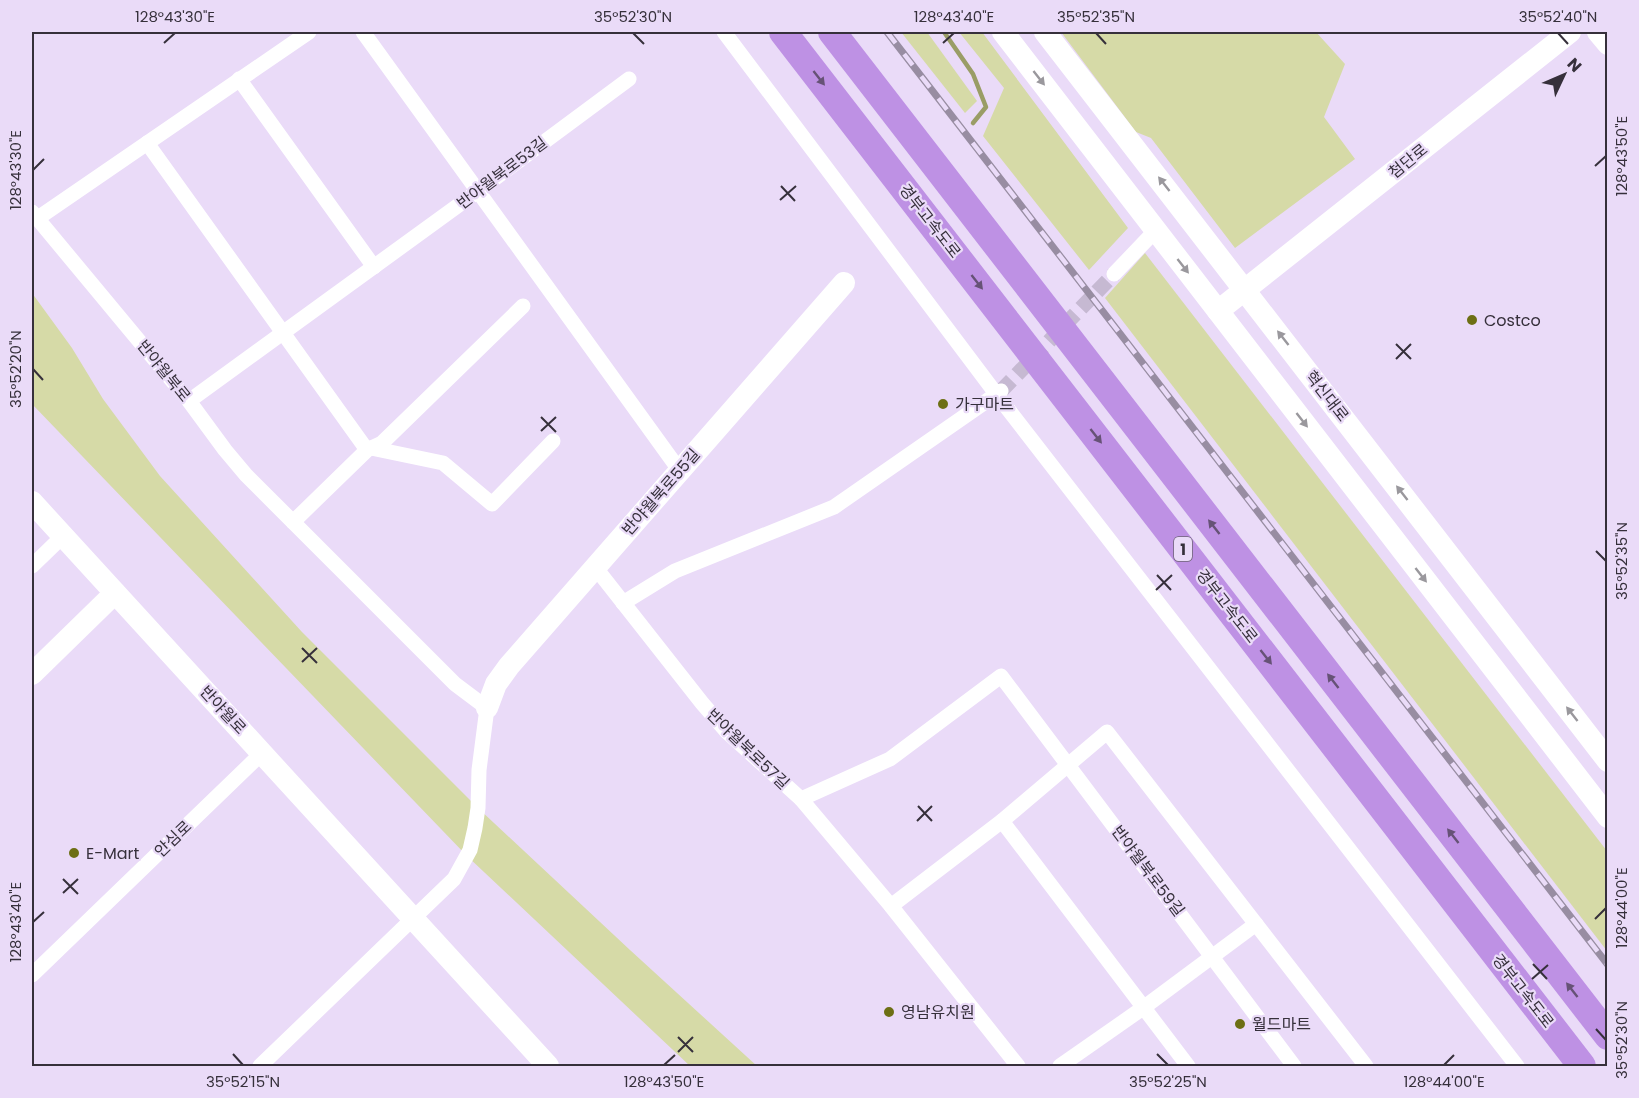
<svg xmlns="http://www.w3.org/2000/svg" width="1639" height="1098" font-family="Poppins,'Noto Sans KR',sans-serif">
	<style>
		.green { fill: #d6daa7 }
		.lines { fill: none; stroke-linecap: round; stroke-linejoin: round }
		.stream { stroke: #9a9d66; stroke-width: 4.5 }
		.street-tunnel { stroke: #c6b9d2; stroke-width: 15; stroke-dasharray: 15 8; stroke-linecap: butt }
		.street { stroke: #fff; stroke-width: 15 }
		.secondary { stroke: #fff; stroke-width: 22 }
		.highway { stroke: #be91e4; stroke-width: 28 }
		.rail-casing { stroke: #988da2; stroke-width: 7 }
		.rail { stroke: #eadbf8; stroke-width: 4.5; stroke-dasharray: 14; stroke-linecap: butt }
		.oneway { fill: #665276 }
		.oneway2 { fill: #9a989d }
		.ticks { fill: none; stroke: #36303b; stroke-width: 2 }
		.poi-dot { fill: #6d6f14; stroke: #eadbf8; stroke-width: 2 }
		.labels { text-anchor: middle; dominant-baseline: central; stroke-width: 4.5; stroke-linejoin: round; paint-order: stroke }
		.shield { fill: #eadbf8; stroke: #6c6374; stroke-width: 1.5 }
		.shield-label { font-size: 15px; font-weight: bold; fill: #36303b }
		.street-label { font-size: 16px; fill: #36303b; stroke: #eadbf8 }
		.poi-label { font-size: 16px; fill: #36303b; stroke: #eadbf8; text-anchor: start }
		.neatline { fill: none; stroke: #36303b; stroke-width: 2 }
		.ticks-label { font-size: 15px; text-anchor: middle; fill: #36303b }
	</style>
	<rect width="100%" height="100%" fill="#eadbf8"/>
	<g class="green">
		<polygon points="901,32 927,32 977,101 965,113"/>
		<polygon points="959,32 982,32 1128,228 1089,270 983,136 1004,88"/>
		<polygon points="1061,32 1316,32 1345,64 1324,117 1355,159 1235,248 1151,138 1136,132"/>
		<polygon points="1145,253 1607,851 1607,951 1105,298"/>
		<polygon points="32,293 72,348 103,399 160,476 302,632 478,808 630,950 757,1066 690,1066 467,856 32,404"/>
	</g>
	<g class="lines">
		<polyline class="stream" points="944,32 973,74 986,107 973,123"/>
		<polyline class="street-tunnel" points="1001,391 1114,274"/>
		<g class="street">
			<polyline points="363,32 680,471"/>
			<polyline points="724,32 997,395 1517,1066"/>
			<polyline points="239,79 374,267"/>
			<polyline points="147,143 367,450"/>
			<polyline points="32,212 189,401 225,450 246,475 455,684 487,708 479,770 478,808 475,828 470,850 454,879 260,1066"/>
			<polyline points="38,218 309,32"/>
			<polyline points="1114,274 1156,230"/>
			<polyline points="189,401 478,191 629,79"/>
			<polyline points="371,448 443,463 492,504 553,441"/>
			<polyline points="293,522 367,450 382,443 523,306"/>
			<polyline points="32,566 63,536"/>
			<polyline points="595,567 702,703 727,732 801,799 890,759 1001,676 1294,1066"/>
			<polyline points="623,603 675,571 834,507 1001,391"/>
			<polyline points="801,799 891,906 1018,1066"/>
			<polyline points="1002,821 1107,732 1366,1066"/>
			<polyline points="891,906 1002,821 1188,1066"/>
			<polyline points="32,975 262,753"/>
			<polyline points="1060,1066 1143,1008 1256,924"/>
		</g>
		<g class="secondary">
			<polyline points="1003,32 1608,817"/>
			<polyline points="1045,32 1608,761"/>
			<polyline points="1598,32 1608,44"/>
			<polyline points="1218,311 1570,32"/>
			<polyline points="32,502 548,1066"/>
			<polyline points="32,674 115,593"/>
			<polyline points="487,708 496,684 509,666 844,283"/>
		</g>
		<g class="highway">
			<polyline points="783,32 1582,1066"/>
			<polyline points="832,32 1608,1036"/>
		</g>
		<defs>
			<polyline id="rail" points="887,32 1608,965"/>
		</defs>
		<use href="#rail" class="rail-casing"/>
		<use href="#rail" class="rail"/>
	</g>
	<defs><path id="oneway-solid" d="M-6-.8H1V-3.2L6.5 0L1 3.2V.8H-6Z" transform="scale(1.5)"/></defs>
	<g class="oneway">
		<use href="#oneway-solid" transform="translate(819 78) rotate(52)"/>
		<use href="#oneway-solid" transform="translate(977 282) rotate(52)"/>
		<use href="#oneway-solid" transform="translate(1096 436) rotate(52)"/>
		<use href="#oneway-solid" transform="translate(1214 527) rotate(-128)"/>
		<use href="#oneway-solid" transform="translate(1266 657) rotate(52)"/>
		<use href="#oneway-solid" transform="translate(1333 681) rotate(-128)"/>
		<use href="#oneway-solid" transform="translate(1453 836) rotate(-128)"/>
		<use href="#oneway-solid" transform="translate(1572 990) rotate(-128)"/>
	</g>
	<g class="oneway2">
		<use href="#oneway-solid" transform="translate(1039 78) rotate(52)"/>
		<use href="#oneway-solid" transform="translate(1164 184) rotate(-128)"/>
		<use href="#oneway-solid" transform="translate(1183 266) rotate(52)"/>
		<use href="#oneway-solid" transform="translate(1283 338) rotate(-128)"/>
		<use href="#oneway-solid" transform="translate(1302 420) rotate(52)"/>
		<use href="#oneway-solid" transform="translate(1402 493) rotate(-128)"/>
		<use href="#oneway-solid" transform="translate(1421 575) rotate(52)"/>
		<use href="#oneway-solid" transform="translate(1572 714) rotate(-128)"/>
	</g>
	<path class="ticks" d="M633 33 644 44M1096 33 1106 44M1558 33 1568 44M164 43 175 33M943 43 954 33M1595 166 1606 156M33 170 44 159M781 186 795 201M780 200 796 186M1396 344 1411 359M1396 359 1411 344M33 369 43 380M541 417 556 432M541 431 556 417M1596 551 1606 561M1157 575 1171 590M1156 590 1172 575M302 648 317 663M302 662 317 648M918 806 932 821M917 821 932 806M63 879 78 894M63 893 78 879M1595 919 1606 908M33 922 44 912M1533 964 1547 979M1532 979 1548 965M1596 1029 1606 1040M678 1037 693 1052M678 1052 693 1037M233 1054 243 1065M1157 1054 1168 1065M664 1065 675 1055M1444 1065 1454 1055"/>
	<g class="poi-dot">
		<circle cx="1472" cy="320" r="6"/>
		<circle cx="943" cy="404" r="6"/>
		<circle cx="74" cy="853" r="6"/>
		<circle cx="889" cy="1012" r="6"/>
		<circle cx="1240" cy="1024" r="6"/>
	</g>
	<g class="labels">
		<rect class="shield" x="1174" y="537" width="18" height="24" rx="4.5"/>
		<g class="shield-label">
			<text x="1183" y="549">1</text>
		</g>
		<g class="street-label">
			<text transform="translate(1408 161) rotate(-39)">첨단로</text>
			<text transform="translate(502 173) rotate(-37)">반야월북로53길</text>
			<text transform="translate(930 221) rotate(52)">경부고속도로</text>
			<text transform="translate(164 371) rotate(51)">반야월북로</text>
			<text transform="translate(1327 396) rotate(52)">혁신대로</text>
			<text transform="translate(661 492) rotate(-49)">반야월북로55길</text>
			<text transform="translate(1227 606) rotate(52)">경부고속도로</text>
			<text transform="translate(223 710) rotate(47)">반야월로</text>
			<text transform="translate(748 749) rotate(44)">반야월북로57길</text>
			<text transform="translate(173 839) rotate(-44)">안심로</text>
			<text transform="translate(1148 871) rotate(53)">반야월북로59길</text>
			<text transform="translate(1523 991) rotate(52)">경부고속도로</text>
		</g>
		<g class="poi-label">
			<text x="1484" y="320">Costco</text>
			<text x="955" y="404">가구마트</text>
			<text x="86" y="853">E-Mart</text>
			<text x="901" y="1012">영남유치원</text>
			<text x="1252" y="1024">월드마트</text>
		</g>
	</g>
	<rect width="1639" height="1098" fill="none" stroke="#eadbf8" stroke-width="66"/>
	<g transform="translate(1564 75) rotate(46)" stroke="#eadbf8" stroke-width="4.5" paint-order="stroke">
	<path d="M0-4.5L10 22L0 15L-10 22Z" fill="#36303b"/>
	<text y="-9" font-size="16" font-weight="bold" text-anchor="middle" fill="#36303b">N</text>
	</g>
	<rect x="33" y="33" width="1573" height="1032" class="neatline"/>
	<g class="ticks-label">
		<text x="175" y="22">128°43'30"E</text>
		<text x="633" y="22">35°52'30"N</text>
		<text x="954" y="22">128°43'40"E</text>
		<text x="1096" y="22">35°52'35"N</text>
		<text x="1558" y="22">35°52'40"N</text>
		<text transform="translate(1622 156) rotate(-90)" y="5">128°43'50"E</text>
		<text transform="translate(16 170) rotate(-90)" y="5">128°43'30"E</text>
		<text transform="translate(16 369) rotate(-90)" y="5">35°52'20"N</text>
		<text transform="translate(1622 561) rotate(-90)" y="5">35°52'35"N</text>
		<text transform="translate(1622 908) rotate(-90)" y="5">128°44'00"E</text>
		<text transform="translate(16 922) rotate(-90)" y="5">128°43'40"E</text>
		<text transform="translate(1622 1040) rotate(-90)" y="5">35°52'30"N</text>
		<text x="243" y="1087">35°52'15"N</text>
		<text x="664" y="1087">128°43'50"E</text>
		<text x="1168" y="1087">35°52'25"N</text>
		<text x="1444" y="1087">128°44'00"E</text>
	</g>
</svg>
